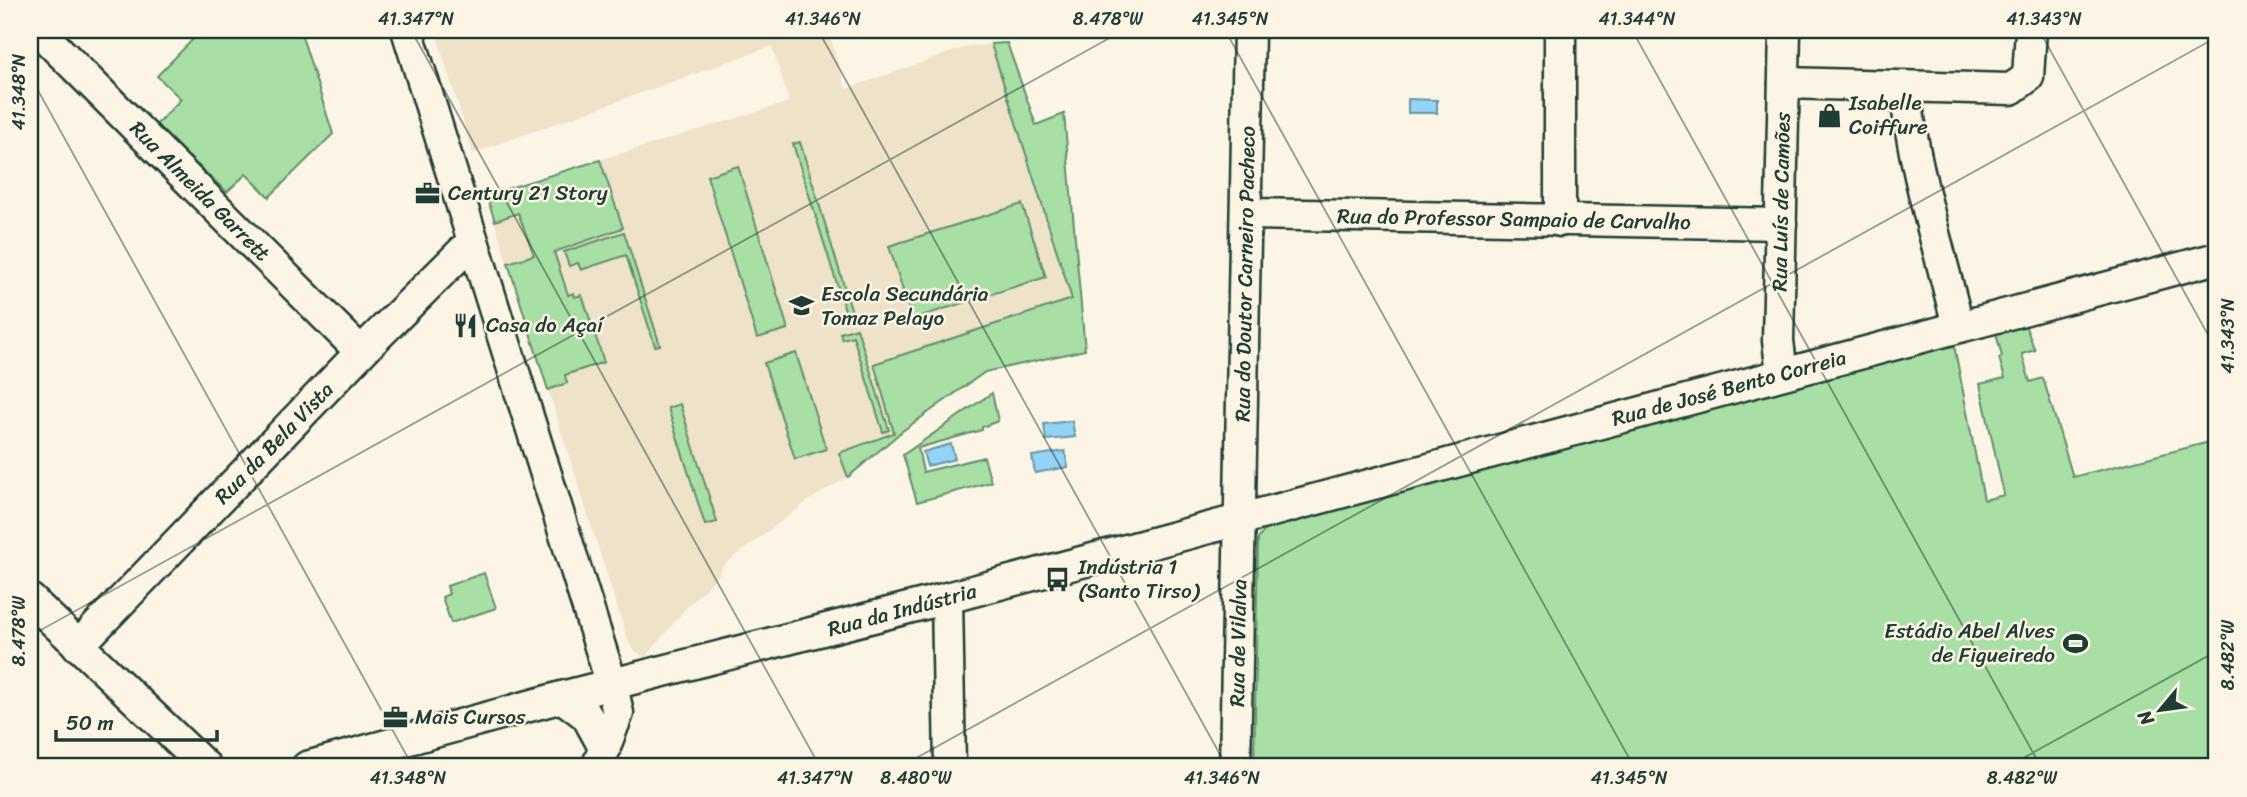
<svg xmlns="http://www.w3.org/2000/svg" width="2247" height="797" font-family="Sriracha,sans-serif">
	<style>
		.built { fill: #eee2c8 }
		.green { fill: #a7dfa4; stroke: #638e6c; stroke-width: 2 }
		.water { fill: #94d3f5; stroke: #6597a8; stroke-width: 2 }
		.lines { fill: none; stroke-linecap: round; stroke-linejoin: round }
		.minor-casing { stroke: #1f3d34; stroke-width: 35 }
		.minor { stroke: #fcf5e5; stroke-width: 30 }
		.ticks { fill: none; stroke: #1f3d34; stroke-width: 2; stroke-opacity: 0.45 }
		.labels { text-anchor: middle; dominant-baseline: central; stroke-width: 5; stroke-linejoin: round; paint-order: stroke }
		.poi-label { font-size: 21px; fill: #1f3d34; stroke: #fcf5e5; text-anchor: start }
		.street-label { font-size: 21px; fill: #1f3d34; stroke: #fcf5e5 }
		.neatline { fill: none; stroke: #1f3d34; stroke-width: 2.5 }
		.ticks-label { font-size: 18px; text-anchor: middle; fill: #1f3d34 }
	</style>
	<rect width="100%" height="100%" fill="#fcf5e5"/>
	<filter id="ink" filterUnits="userSpaceOnUse"><feTurbulence type="fractalNoise" baseFrequency=".0143" numOctaves="2"/><feDisplacementMap in="SourceGraphic" scale="14" xChannelSelector="R" yChannelSelector="G"/><feConvolveMatrix kernelMatrix="1 2 1 2 8 2 1 2 1" color-interpolation-filters="sRGB"/></filter>
	<g filter="url(#ink)">
		<polygon class="built" points="435,30 828,30 846,89 969,46 1007,43 1036,125 1064,114 1085,350 985,372 901,432 848,477 809,500 722,566 719,574 686,608 645,658 633,649 628,641 486,195 789,102 772,46 473,153"/>
		<g class="green">
			<polygon points="202,30 300,30 333,134 269,197 246,174 227,192 155,126 181,99 157,76"/>
			<polygon points="1007,43 1036,125 1064,114 1085,350 985,372 901,432 848,477 839,453 894,433 874,364 1072,299 991,44"/>
			<polygon points="800,142 853,315 836,320 835,317 846,313 793,144"/>
			<polygon points="600,160 623,228 554,252 568,295 574,293 575,297 582,295 604,362 565,375 567,383 548,390 508,263 534,255 518,213 495,221 486,195"/>
			<polygon points="738,166 788,329 757,338 707,176"/>
			<polygon points="1022,204 1046,277 912,319 889,246"/>
			<polygon points="624,232 660,345 655,346 626,255 581,270 578,263 569,266 564,252"/>
			<polygon points="2025,325 2035,350 2022,354 2030,382 2043,378 2073,477 2217,440 2217,767 1254,767 1258,539 1268,526 1954,345 1984,500 2004,495 1980,384 2005,378 1999,358 2002,357 1996,333"/>
			<polygon points="857,328 889,430 883,432 853,336 842,339 840,333"/>
			<polygon points="796,353 826,449 795,459 764,363"/>
			<polygon points="992,393 998,421 982,427 982,430 918,448 923,472 984,457 991,482 917,502 903,455"/>
			<polygon points="680,404 717,522 705,525 668,408"/>
			<polygon points="484,573 496,608 451,623 442,597 449,594 447,586"/>
		</g>
		<g class="water">
			<polygon points="1408,99 1437,100 1437,113 1408,113"/>
			<polygon points="1072,421 1075,437 1046,440 1044,424"/>
			<polygon points="951,444 955,459 927,466 923,452"/>
			<polygon points="1065,451 1068,467 1035,473 1032,456"/>
		</g>
		<g class="lines">
			<defs>
				<g id="minor">
					<polyline points="38,30 361,352"/>
					<polyline points="407,30 612,685 618,713 597,767"/>
					<polyline points="1784,83 2011,89 2028,77 2031,30"/>
					<path d="M1905 87C1913 168 1939 247 1958 326"/>
					<polyline points="1247,214 1781,224"/>
					<polyline points="1560,221 1560,30"/>
					<polyline points="1782,373 1778,341 1785,30"/>
					<polyline points="947,598 950,767"/>
					<polyline points="30,599 206,767"/>
					<polyline points="78,646 361,352 472,242"/>
					<polyline points="562,697 587,716 605,749"/>
					<polyline points="307,767 562,697 947,598 2217,258"/>
					<polyline points="1235,767 1249,30"/>
				</g>
			</defs>
			<use href="#minor" class="minor-casing"/>
			<use href="#minor" class="minor"/>
		</g>
	</g>
	<path class="ticks" d="M411 30 820 767M818 30 1227 767M1225 30 1634 767M1632 30 2041 767M2039 30 2217 351M30 76 413 767M30 636 1124 30M900 767 2217 37M2007 767 2217 651"/>
	<defs>
		<symbol id="shop-bare" viewBox="-9 -9 18 18"><path d="M-5-2.5h2.3a2.7 3.5 0 0 1 5.4 0H5L5.5 6h-11ZM-1.5-2.5h3a1.5 2.3 0 0 0-3 0Z" fill="#1f3d34" stroke="#fcf5e5" stroke-width="2.5" paint-order="stroke"/></symbol>
		<symbol id="office-bare" viewBox="-9 -9 18 18"><path d="M-6-3h4V-5.5h4V-3h4V5H-6ZM-1-4.5V-3h2v-1.5ZM-6 0V1H6V0Z" fill="#1f3d34" stroke="#fcf5e5" stroke-width="2.5" paint-order="stroke"/></symbol>
		<symbol id="school-bare" viewBox="-9 -9 18 18"><path d="M0-5L7-2L0 1L-7-2ZM-4 1L0 2.5L4 1V4Q0 6-4 4Z" fill="#1f3d34" stroke="#fcf5e5" stroke-width="2.5" paint-order="stroke"/></symbol>
		<symbol id="restaurant-bare" viewBox="-9 -9 18 18"><path d="M-5-6h1v4h1v-4h1v4h1v-4h1v5L-1.5 .5V6h-2V.5L-5-1ZM5-6V6H3V1.5H1.5Q1.5-4 5-6Z" fill="#1f3d34" stroke="#fcf5e5" stroke-width="2.5" paint-order="stroke"/></symbol>
		<symbol id="bus-bare" viewBox="-9 -9 18 18"><path d="M-5-6H5V4H4V6H2V4H-2V6H-4V4H-5ZM-3.5-4V0h7V-4ZM-3.5 1.2v1.5H-2V1.2ZM2 1.2v1.5H3.5V1.2Z" fill="#1f3d34" stroke="#fcf5e5" stroke-width="2.5" paint-order="stroke"/></symbol>
		<symbol id="stadium-bare" viewBox="-9 -9 18 18"><path d="M0-5a6.5 5 0 1 0 0 10a6.5 5 0 1 0 0-10ZM-3.5-1.8h7v3.6h-7Z" fill="#1f3d34" stroke="#fcf5e5" stroke-width="2.5" paint-order="stroke"/></symbol>
	</defs>
	<g fill-rule="evenodd">
		<use href="#shop-bare" x="1812" y="98" width="35" height="35"/>
		<use href="#office-bare" x="410" y="176" width="35" height="35"/>
		<use href="#school-bare" x="784" y="288" width="35" height="35"/>
		<use href="#restaurant-bare" x="448" y="308" width="35" height="35"/>
		<use href="#bus-bare" x="1040" y="562" width="35" height="35"/>
		<use href="#stadium-bare" x="2058" y="626" width="35" height="35"/>
		<use href="#office-bare" x="378" y="700" width="35" height="35"/>
	</g>
	<g class="labels">
		<g class="poi-label">
			<text x="1849" y="103">Isabelle<tspan x="1849" dy="24">Coiffure</tspan></text>
			<text x="448" y="193">Century 21 Story</text>
			<text x="821" y="294">Escola Secundária<tspan x="821" dy="24">Tomaz Pelayo</tspan></text>
			<text x="486" y="325">Casa do Açaí</text>
			<text x="1078" y="567">Indústria 1<tspan x="1078" dy="24">(Santo Tirso)</tspan></text>
			<text x="2055" y="631" text-anchor="end">Estádio Abel Alves<tspan x="2055" dy="24">de Figueiredo</tspan></text>
			<text x="415" y="717">Mais Cursos</text>
		</g>
		<g class="street-label">
			<text transform="translate(200 191) rotate(45)">Rua Almeida Garrett</text>
			<text transform="translate(1781 202) rotate(-89)">Rua Luís de Camões</text>
			<text transform="translate(1514 219) rotate(1)">Rua do Professor Sampaio de Carvalho</text>
			<text transform="translate(1245 274) rotate(-89)">Rua do Doutor Carneiro Pacheco</text>
			<text transform="translate(1729 388) rotate(-15)">Rua de José Bento Correia</text>
			<text transform="translate(274 443) rotate(-46)">Rua da Bela Vista</text>
			<text transform="translate(902 610) rotate(-15)">Rua da Indústria</text>
			<text transform="translate(1238 643) rotate(-89)">Rua de Vilalva</text>
		</g>
	</g>
	<rect width="2247" height="797" fill="none" stroke="#fcf5e5" stroke-width="77"/>
	<g transform="translate(2160 710) rotate(241)" stroke="#fcf5e5" stroke-width="5" paint-order="stroke">
	<path d="M0-5L12 26L0 18L-12 26Z" fill="#1f3d34"/>
	<text y="-10" font-size="19" font-weight="bold" text-anchor="middle" fill="#1f3d34">N</text>
	</g>
	<path d="M56 730v10h161v-10" fill="none" stroke="#1f3d34" stroke-width="3.5"/>
	<text x="66" y="730" font-size="21" fill="#1f3d34" stroke="#fcf5e5" stroke-width="5" paint-order="stroke">50 m</text>
	<rect x="38" y="38" width="2170" height="720" class="neatline"/>
	<g class="ticks-label">
		<text x="416" y="25">41.347°N</text>
		<text x="823" y="25">41.346°N</text>
		<text x="1108" y="25">8.478°W</text>
		<text x="1230" y="25">41.345°N</text>
		<text x="1637" y="25">41.344°N</text>
		<text x="2044" y="25">41.343°N</text>
		<text transform="translate(19 92) rotate(-90)" y="6">41.348°N</text>
		<text transform="translate(2228 336) rotate(-90)" y="6">41.343°N</text>
		<text transform="translate(19 631) rotate(-90)" y="6">8.478°W</text>
		<text transform="translate(2228 655) rotate(-90)" y="6">8.482°W</text>
		<text x="408" y="784">41.348°N</text>
		<text x="815" y="784">41.347°N</text>
		<text x="916" y="784">8.480°W</text>
		<text x="1222" y="784">41.346°N</text>
		<text x="1629" y="784">41.345°N</text>
		<text x="2022" y="784">8.482°W</text>
	</g>
</svg>
